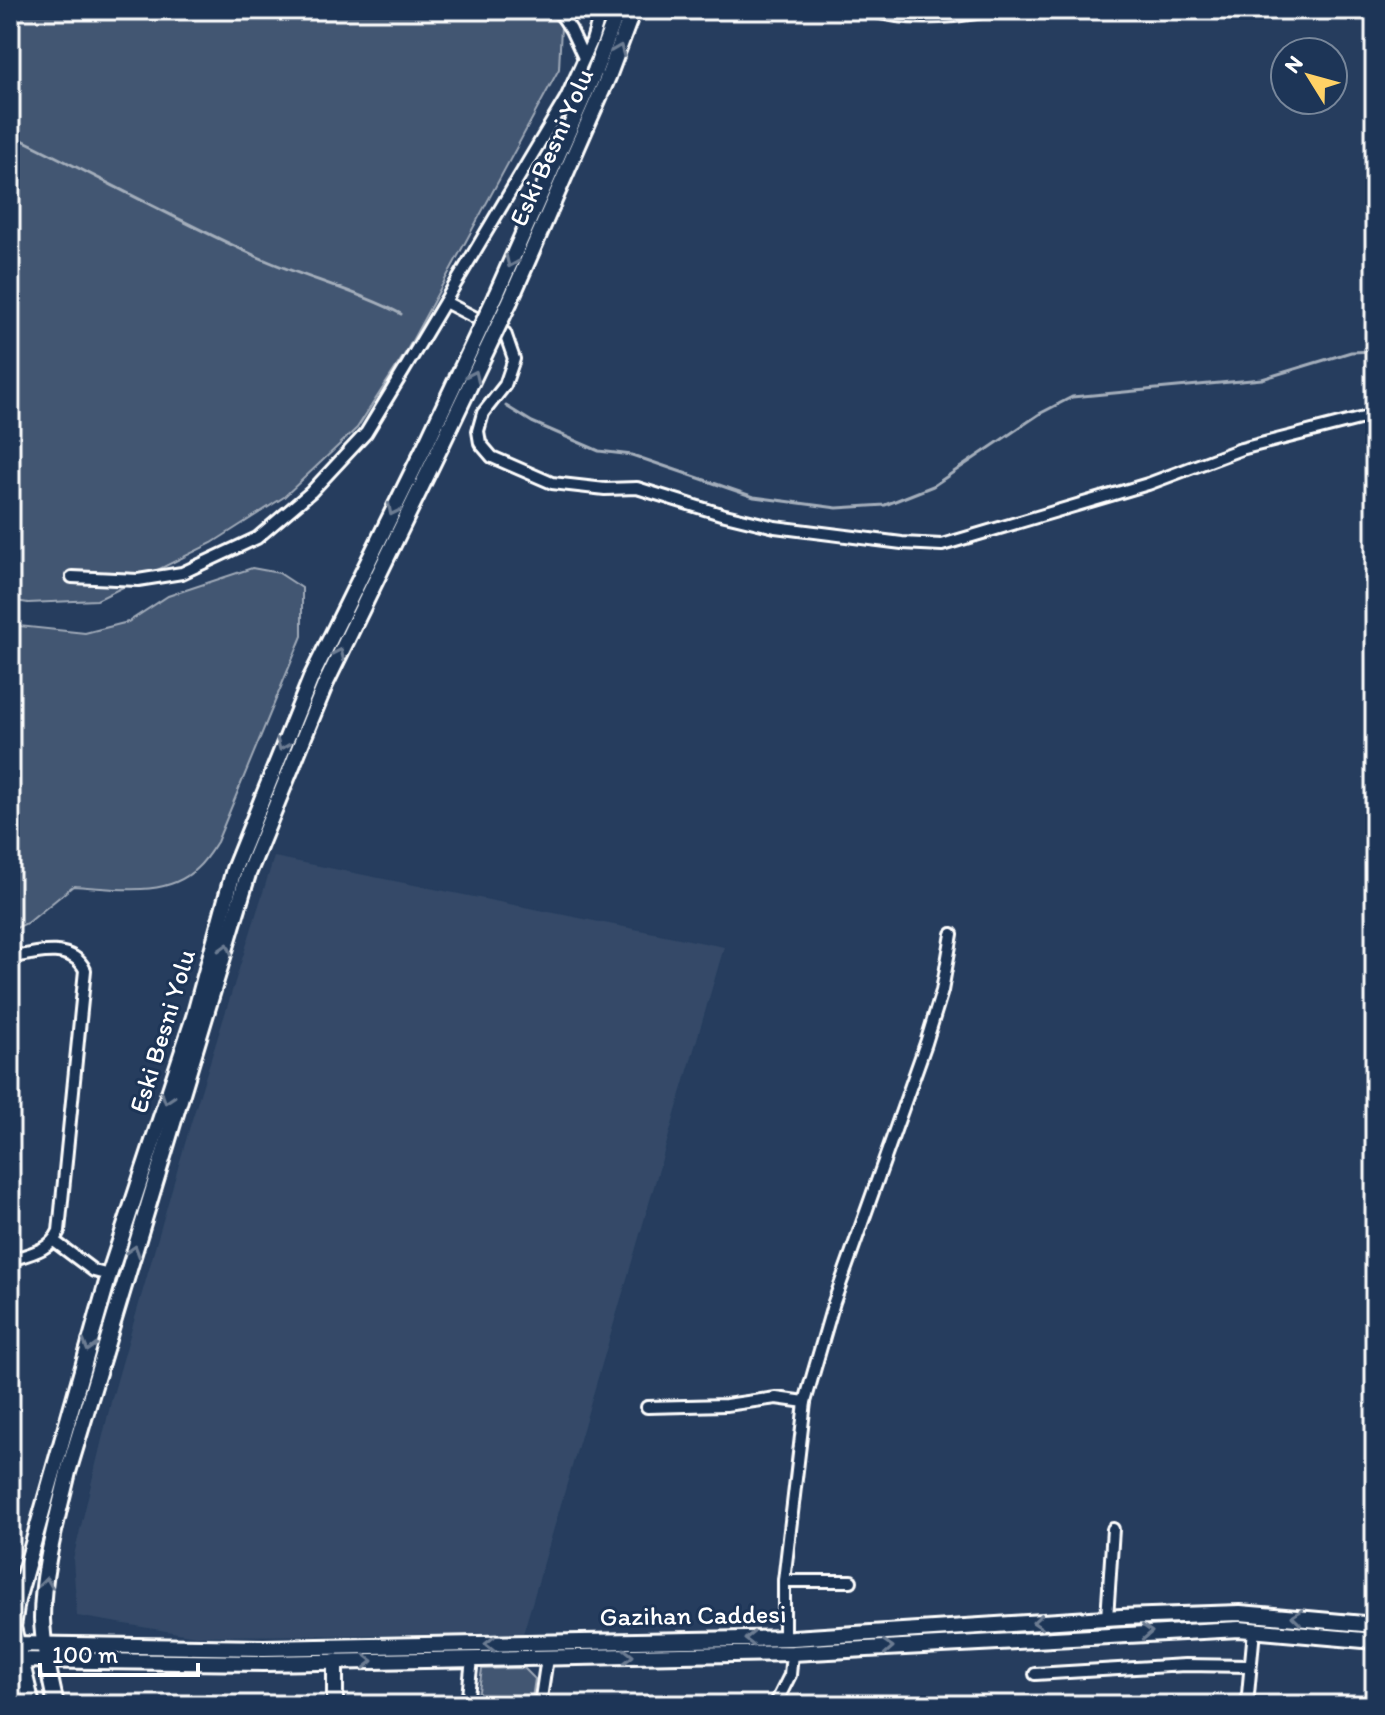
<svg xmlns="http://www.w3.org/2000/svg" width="1385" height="1715" font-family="Itim,sans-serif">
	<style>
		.built { fill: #344a68 }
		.green { fill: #425672; stroke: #a0aab8; stroke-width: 2 }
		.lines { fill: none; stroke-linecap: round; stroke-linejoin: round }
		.stream { stroke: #a4aebb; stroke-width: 3 }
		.minor-casing { stroke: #fff; stroke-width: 16 }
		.tertiary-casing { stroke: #fff; stroke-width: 20 }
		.secondary-casing { stroke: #fff; stroke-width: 20 }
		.minor { stroke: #1d3557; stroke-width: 10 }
		.tertiary { stroke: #1d3557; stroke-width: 14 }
		.secondary { stroke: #1d3557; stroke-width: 14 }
		.secondary-bridge-casing { stroke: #fff; stroke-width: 20; stroke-linecap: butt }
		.secondary-bridge { stroke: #1d3557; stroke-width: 14 }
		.oneway { stroke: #6c7c92 }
		.labels { text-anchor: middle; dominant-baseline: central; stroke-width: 6; stroke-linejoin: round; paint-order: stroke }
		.street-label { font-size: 26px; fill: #fff; stroke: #1d3557 }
	</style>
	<rect width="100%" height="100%" fill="#263d5e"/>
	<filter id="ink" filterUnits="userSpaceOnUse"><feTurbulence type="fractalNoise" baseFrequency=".0125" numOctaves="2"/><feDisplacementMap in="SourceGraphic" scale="16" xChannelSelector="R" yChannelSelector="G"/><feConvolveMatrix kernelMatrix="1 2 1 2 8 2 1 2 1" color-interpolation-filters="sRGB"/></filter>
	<g filter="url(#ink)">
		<polygon class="built" points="274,857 724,947 523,1634 196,1636 77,1616 73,1559 112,1398 190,1126"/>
		<g class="green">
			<polygon points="10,10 546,10 561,26 559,69 406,352 357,428 284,497 212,543 97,600 28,603 10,600"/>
			<path d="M252 568 279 573 302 588V636L217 842C211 851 205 861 197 868 166 899 113 888 73 886L29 922 10 931V625L85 633 128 622 168 596Z"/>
			<polygon points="524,1668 535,1679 531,1705 477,1705 482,1669"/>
		</g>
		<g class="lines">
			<g class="stream">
				<path d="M10 134C93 174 174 219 258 257 305 278 355 290 401 314"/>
				<polyline points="506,406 532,422 599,451 632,455 754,497 837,508 885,505 933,486 1041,413 1072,397 1262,379 1351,352 1375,351"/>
			</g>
			<defs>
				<g id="minor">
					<polyline points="558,10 571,30 584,58"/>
					<path d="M869 10C908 22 954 18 994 10"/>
					<polyline points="1135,10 1153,10"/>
					<polyline points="445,302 505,333 514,359 505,385 483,413 478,431 480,443 492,457 552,483 605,489 637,488 721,514 775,527 902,543 942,545 1148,484 1241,449 1375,415"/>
					<polyline points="72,577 138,580 182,573 257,538 311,492 366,433 403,372 566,98 592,41 601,10"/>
					<path d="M10 958C34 953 72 942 85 970L59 1231C50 1251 29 1254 10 1260"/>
					<polyline points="54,1241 94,1271 109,1275"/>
					<polyline points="647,1407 726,1405 776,1398 805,1402"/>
					<polyline points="784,1581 851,1581"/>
					<polyline points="1107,1618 1113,1529"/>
					<polyline points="784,1638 784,1581 805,1402 834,1302 926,1043 942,991 952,934"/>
					<polyline points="1035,1674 1185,1665 1250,1666"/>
					<polyline points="467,1705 472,1659"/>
					<polyline points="540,1705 547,1658"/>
					<polyline points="775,1705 790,1675 792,1653"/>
					<polyline points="1247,1705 1254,1630"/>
				</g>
				<polyline id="tertiary" points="335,1705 335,1661"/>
				<g id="secondary">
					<polyline points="496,295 595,71 618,10"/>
					<polyline points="510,301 608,77 633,10"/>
					<polyline points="10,1644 264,1648 793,1638 1121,1617 1240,1613 1375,1625"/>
					<polyline points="10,1660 264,1663 792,1653 1239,1629 1375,1641"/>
					<polyline points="32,1705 13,1627 17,1600 109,1275 194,1017 234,869 311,678 428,440"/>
					<path d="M56 1705C50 1677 43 1648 42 1619 42 1570 57 1520 68 1472L248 874 325 685 441 446"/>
				</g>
			</defs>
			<use href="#minor" class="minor-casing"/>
			<use href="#tertiary" class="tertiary-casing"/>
			<use href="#secondary" class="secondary-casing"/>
			<use href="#minor" class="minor"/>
			<use href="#tertiary" class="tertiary"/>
			<use href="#secondary" class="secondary"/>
			<defs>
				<g id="secondary-bridge">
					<polyline points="428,440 496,295"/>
					<polyline points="441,446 510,301"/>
				</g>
			</defs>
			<use href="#secondary-bridge" class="secondary-bridge-casing"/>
			<use href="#secondary-bridge" class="secondary-bridge"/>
		</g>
		<defs><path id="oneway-chevron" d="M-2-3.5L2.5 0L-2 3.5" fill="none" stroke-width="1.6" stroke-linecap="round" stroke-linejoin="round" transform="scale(2)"/></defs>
		<g class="oneway">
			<use href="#oneway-chevron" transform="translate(619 50) rotate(-68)"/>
			<use href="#oneway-chevron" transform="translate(511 262) rotate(114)"/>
			<use href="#oneway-chevron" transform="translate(474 376) rotate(-65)"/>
			<use href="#oneway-chevron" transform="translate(393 510) rotate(116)"/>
			<use href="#oneway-chevron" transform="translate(339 654) rotate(-65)"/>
			<use href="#oneway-chevron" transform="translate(282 745) rotate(113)"/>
			<use href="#oneway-chevron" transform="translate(226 949) rotate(-74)"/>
			<use href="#oneway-chevron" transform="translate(167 1098) rotate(108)"/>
			<use href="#oneway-chevron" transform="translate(134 1251) rotate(-73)"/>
			<use href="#oneway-chevron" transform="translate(89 1346) rotate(106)"/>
			<use href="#oneway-chevron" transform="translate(46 1583) rotate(-83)"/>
			<use href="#oneway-chevron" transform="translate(1297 1617) rotate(-174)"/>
			<use href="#oneway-chevron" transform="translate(1038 1622) rotate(176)"/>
			<use href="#oneway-chevron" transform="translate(1147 1632) rotate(-3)"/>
			<use href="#oneway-chevron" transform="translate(750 1639) rotate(179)"/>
			<use href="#oneway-chevron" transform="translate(490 1644) rotate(180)"/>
			<use href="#oneway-chevron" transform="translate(888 1647) rotate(-3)"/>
			<use href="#oneway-chevron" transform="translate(628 1656) rotate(-1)"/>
			<use href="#oneway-chevron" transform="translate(368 1661) rotate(-1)"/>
		</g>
	</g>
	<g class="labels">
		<g class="street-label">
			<text transform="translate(551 147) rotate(-66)">Eski Besni Yolu</text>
			<text transform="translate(162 1031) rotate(-73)">Eski Besni Yolu</text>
			<text transform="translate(693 1615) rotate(-1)">Gazihan Caddesi</text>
		</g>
	</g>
	<rect width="1385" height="1715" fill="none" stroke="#1d3557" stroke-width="40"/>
	<rect x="20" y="20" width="1345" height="1675" fill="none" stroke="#fff" stroke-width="3" filter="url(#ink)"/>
	<g transform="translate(1309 76) rotate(307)"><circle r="38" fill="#1d3557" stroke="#77869a" stroke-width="2"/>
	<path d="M0-6L14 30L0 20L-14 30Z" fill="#ffd166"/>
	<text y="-12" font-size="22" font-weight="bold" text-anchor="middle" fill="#ffffff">N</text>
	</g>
	<path d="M40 1663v12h158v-12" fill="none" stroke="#ffffff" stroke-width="4"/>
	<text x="52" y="1663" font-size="24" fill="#ffffff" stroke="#1d3557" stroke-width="6" paint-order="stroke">100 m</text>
</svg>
